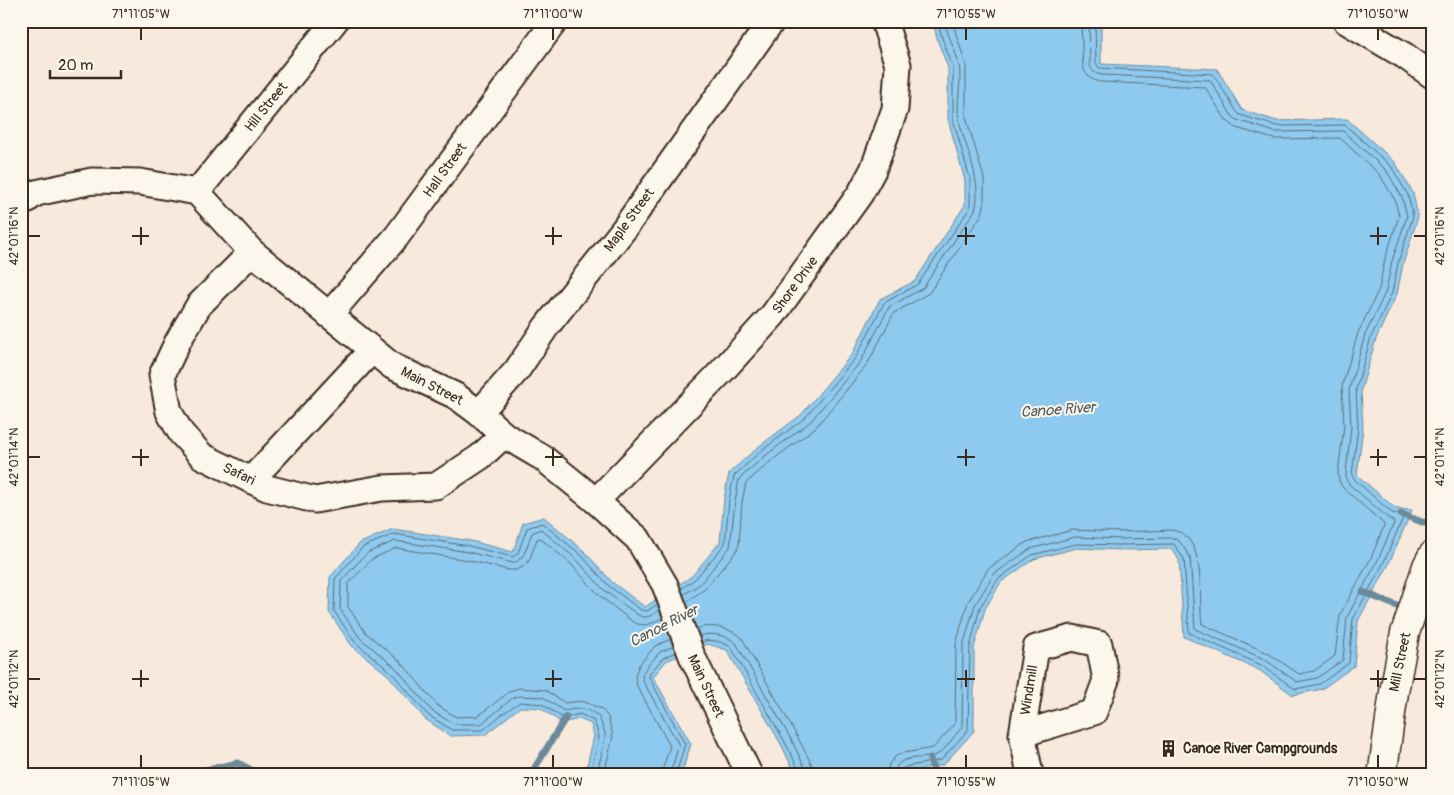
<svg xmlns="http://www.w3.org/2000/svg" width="1454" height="795" font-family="Pangolin,sans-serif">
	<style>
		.water { fill: #8ecaef; stroke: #6d8a9b }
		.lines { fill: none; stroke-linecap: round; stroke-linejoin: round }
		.shore { stroke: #5c6a72; stroke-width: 1 }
		.stream { stroke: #6d8a9b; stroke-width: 7 }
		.street-casing { stroke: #3b2a1e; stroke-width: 29 }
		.secondary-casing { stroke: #3b2a1e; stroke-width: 31 }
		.street { stroke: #fbf7ec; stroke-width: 25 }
		.secondary { stroke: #fbf7ec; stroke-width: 28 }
		.ticks { fill: none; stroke: #3b2a1e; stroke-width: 2 }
		.labels { text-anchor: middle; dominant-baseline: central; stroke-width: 4; stroke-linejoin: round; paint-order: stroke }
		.street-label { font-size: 14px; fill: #3b2a1e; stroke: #fbf7ec }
		.poi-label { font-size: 14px; font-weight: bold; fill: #3b2a1e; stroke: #fbf7ec; text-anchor: start }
		.water-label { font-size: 15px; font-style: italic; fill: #545a5d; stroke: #fbf7ec }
		.neatline { fill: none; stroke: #3b2a1e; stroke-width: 2 }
		.ticks-label { font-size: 12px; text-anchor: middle; fill: #3b2a1e }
	</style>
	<rect width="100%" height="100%" fill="#f7e9dc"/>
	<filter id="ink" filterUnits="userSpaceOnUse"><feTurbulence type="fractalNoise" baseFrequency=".02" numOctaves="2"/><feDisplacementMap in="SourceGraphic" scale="10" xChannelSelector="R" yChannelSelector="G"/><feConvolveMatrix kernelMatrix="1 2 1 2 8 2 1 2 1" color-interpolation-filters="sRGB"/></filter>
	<g filter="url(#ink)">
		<polygon class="water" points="933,21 1099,21 1101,25 1101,64 1217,69 1242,110 1277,121 1347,119 1395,162 1413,193 1418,217 1403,264 1397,294 1376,339 1361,390 1363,427 1357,475 1396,509 1412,510 1388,566 1358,621 1354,666 1322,689 1293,695 1259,670 1184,637 1179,560 1172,549 1120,550 1077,548 1034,559 1001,582 985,609 974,648 974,731 943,765 892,774 795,774 782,746 727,650 708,644 666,661 653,677 691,744 682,772 674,774 585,774 594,736 591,724 579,719 562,723 540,708 520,707 485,735 451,736 425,719 388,675 352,646 329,612 330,577 360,543 393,529 471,541 513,552 523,523 544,517 584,551 612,582 645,607 692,576 720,542 724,499 729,473 758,447 801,415 852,354 880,299 915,281 965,205 965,181 948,119 948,68 937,39"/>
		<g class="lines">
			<g class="shore">
				<polyline points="681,589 695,579 725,544 729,500 734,476 761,451 805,418 856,357 884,303 918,284 970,208 970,179 953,119 953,67 942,38 938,21"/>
				<path d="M683 595 700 584 730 547 735 501 739 479 765 456 810 422 861 361 889 307 923 288 975 210C983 182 965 147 959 120 956 102 962 83 959 65 956 52 948 36 944 21"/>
				<polyline points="686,602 705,589 737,550 739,544 742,502 746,483 770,462 816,427 867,365 894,313 929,293 982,214 984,206 984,178 966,117 966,65 952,21"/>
				<path d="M696 629C710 623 731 628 742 638L798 738 812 765 813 774"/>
				<path d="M699 636C710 632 727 635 736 643L792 741 805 768 806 774"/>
				<path d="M701 642C710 638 723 642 731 647L786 744 799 770V774"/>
				<polyline points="676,652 663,658 650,673 649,677 685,744 676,774"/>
				<polyline points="590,774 599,737 594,721 580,714 563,718 542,704 520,702 501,715 483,730 452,730 428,715 391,672 355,642 334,611 335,579 363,547 394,534 469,546 513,557 518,553 527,528 542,523 580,554 609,586 641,610 647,611 658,604"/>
				<path d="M597 774 605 739V733L599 717C587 707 579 708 564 711L543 697 519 696 513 698 481 724H454L432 711 396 668 360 638 340 609 341 581 367 553 395 541 468 552 513 563C526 559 527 544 532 533L541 529 576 559 605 591 638 615C647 620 652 615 660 610"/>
				<path d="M604 774 613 736 608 717 602 709 582 701 565 703 545 690 518 688 509 692 478 716 456 717 437 705 401 662 366 633 348 607V584L372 559 396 548 467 560 508 570H516L523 567 529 561 537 539 540 538 571 564 600 596 633 622C645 628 653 624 663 617"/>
				<polyline points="663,774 663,768 670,746 637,686 635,676 639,665 655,646 671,639"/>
				<polyline points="670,774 679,745 644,683 642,675 645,669 660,652 674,646"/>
				<path d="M887 774 889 764 896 756 903 753 933 748 955 724 956 644 968 602 988 569 1027 542 1073 530 1120 532 1172 530C1208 535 1198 598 1202 624L1268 653 1299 674 1314 671 1335 656 1340 615 1371 558 1384 526V524L1343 488 1339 481 1338 473 1344 426 1342 386 1358 333 1379 289 1385 259 1399 216 1395 200 1380 175 1340 138 1274 139 1236 128 1226 120 1205 87 1101 82C1092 81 1086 76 1083 67L1081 21"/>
				<path d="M895 774C896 751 925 762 938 754 945 750 956 734 962 727L963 646 975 605 994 574 1030 549 1075 537 1120 539 1171 538 1176 539 1180 542 1190 557 1195 629 1264 659 1297 682 1317 678 1343 660 1347 617 1377 562 1394 523 1393 521 1388 518 1349 484 1346 479V473L1351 427 1349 390 1365 335 1386 291 1392 261 1407 216 1402 197 1386 170 1343 131 1275 132 1237 120 1232 116 1210 80 1102 75C1095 74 1091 71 1090 64L1089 21"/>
				<polyline points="901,774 902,769 905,767 941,760 968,730 970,647 980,607 998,579 1032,555 1076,544 1120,545 1174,544 1184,559 1189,633 1261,665 1295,689 1320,684 1349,663 1353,619 1383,564 1403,518 1401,515 1392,513 1354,479 1352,475 1358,427 1356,389 1371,337 1392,293 1398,263 1413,216 1408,195 1391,166 1345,125 1276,126 1240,115 1237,112 1213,74 1099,68 1096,63 1095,21"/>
			</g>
			<g class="stream">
				<polyline points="1401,514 1422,522 1433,524"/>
				<polyline points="1363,592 1407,610"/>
				<polyline points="1416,614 1433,621"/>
				<polyline points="930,759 935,774"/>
				<polyline points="187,774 238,763 259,774"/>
				<polyline points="531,774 566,717"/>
			</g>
			<defs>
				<g id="street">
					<polyline points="1346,21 1405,56 1433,76"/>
					<polyline points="197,192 335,21"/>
					<polyline points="21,204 36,193 92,181 140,182 197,192 252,252 392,366 456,396 479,413 504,435 543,458 596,501 638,539 665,585 692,656 749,774"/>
					<polyline points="252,252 199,305 178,341 162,375 169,412 181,433 202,456 267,488 315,500 382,488 436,486 480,457 504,435"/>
					<polyline points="329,315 397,236 555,21"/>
					<polyline points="479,413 517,370 546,327 624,229 766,29 772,21"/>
					<polyline points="251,480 372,350"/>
					<polyline points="596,501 722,371 773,315 860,194 873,170 895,109 898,65 884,21"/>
					<polyline points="1022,734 1094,712 1106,680 1099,644 1072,638 1036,648 1022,734 1030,774"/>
				</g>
				<polyline id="secondary" points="1384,774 1383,769 1394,692 1405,633 1427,566 1433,555"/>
			</defs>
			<use href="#street" class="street-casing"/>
			<use href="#secondary" class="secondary-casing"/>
			<use href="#street" class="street"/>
			<use href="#secondary" class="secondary"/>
		</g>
	</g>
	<path class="ticks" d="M141 28V40M553 28V40M966 28V40M1378 28V40M141 227V245M553 227V245M966 227V245M1378 227V245M28 236H40M132 236H149M545 236H562M957 236H975M1370 236H1387M1414 236H1426M141 449V466M553 449V466M966 449V466M1378 449V466M28 457H40M132 457H149M545 457H562M957 457H975M1370 457H1387M1414 457H1426M141 670V687M553 670V687M966 670V687M1378 670V687M28 679H40M132 679H149M545 679H562M957 679H975M1370 679H1387M1414 679H1426M141 755V768M553 755V768M966 755V768M1378 755V768"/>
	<defs>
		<symbol id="building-bare" viewBox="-9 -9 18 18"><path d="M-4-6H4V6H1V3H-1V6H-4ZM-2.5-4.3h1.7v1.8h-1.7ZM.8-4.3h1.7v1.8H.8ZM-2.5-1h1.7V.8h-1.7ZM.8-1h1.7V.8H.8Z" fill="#3b2a1e" stroke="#fbf7ec" stroke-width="2.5" paint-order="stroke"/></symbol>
	</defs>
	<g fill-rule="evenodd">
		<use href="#building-bare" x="1156" y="736" width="25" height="25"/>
	</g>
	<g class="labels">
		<g class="street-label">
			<text transform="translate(266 107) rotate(-51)">Hill Street</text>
			<text transform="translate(445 170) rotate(-54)">Hall Street</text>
			<text transform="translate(629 220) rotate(-54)">Maple Street</text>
			<text transform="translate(795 285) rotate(-54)">Shore Drive</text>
			<text transform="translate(432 386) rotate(27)">Main Street</text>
			<text transform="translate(239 474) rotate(26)">Safari</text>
			<text transform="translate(1400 662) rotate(-78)">Mill Street</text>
			<text transform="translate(706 686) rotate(65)">Main Street</text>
			<text transform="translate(1029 690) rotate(-81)">Windmill</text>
		</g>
		<g class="poi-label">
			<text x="1183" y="748">Canoe River Campgrounds</text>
		</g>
		<g class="water-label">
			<text transform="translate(1058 410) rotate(-4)">Canoe River</text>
			<text transform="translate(664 626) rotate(-27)">Canoe River</text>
		</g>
	</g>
	<rect width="1454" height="795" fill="none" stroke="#fbf7ec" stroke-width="55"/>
	<path d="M50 70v8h71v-8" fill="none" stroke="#3b2a1e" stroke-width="2.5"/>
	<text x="58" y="70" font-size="15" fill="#3b2a1e" stroke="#fbf7ec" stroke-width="4" paint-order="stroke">20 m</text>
	<rect x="28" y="28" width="1398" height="740" class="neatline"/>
	<g class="ticks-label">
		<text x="141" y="18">71°11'05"W</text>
		<text x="553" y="18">71°11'00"W</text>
		<text x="966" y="18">71°10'55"W</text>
		<text x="1378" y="18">71°10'50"W</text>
		<text transform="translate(14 236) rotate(-90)" y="4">42°01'16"N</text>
		<text transform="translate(1440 236) rotate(-90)" y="4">42°01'16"N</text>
		<text transform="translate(14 457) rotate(-90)" y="4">42°01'14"N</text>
		<text transform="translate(1440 457) rotate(-90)" y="4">42°01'14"N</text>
		<text transform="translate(14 679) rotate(-90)" y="4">42°01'12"N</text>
		<text transform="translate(1440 679) rotate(-90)" y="4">42°01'12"N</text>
		<text x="141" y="786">71°11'05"W</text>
		<text x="553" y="786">71°11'00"W</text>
		<text x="966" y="786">71°10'55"W</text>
		<text x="1378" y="786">71°10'50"W</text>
	</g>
</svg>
